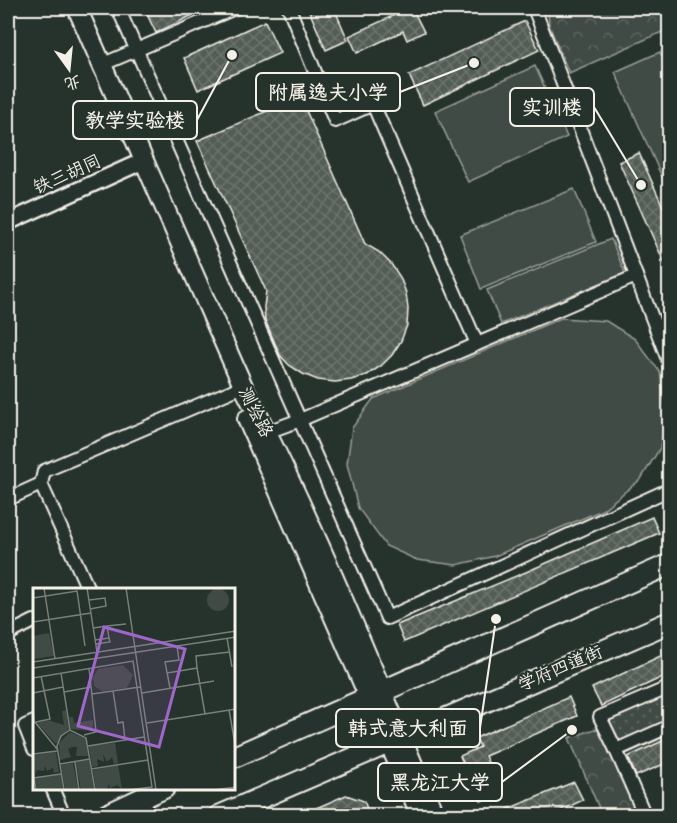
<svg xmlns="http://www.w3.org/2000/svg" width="677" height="823" font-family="Sriracha,'LXGW WenKai TC',sans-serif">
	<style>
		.park { fill: url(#park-crowns); stroke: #9a9e96; stroke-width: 1.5 }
		.garden { fill: url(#garden-dots); stroke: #9a9e96; stroke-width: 1.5 }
		.pitch { fill: #414b45; stroke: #9a9e96; stroke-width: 1.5 }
		.building { fill: url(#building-cross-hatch); stroke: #f4f1e8; stroke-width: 1.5 }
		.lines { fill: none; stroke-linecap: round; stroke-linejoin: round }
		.minor-casing { stroke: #f4f1e8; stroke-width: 16 }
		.tertiary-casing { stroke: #f4f1e8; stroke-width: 20 }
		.secondary-casing { stroke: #f4f1e8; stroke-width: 22 }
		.primary-casing { stroke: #f4f1e8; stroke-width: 24 }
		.minor { stroke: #26332d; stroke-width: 12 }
		.tertiary { stroke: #26332d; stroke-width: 15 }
		.secondary { stroke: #26332d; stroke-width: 18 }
		.primary { stroke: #26332d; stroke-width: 20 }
		.labels { text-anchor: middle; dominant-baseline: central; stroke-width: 4.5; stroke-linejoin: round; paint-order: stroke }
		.street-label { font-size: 18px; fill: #f4f1e8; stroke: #26332d }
		.inset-road { fill: none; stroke: #787f78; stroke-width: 1.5 }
		.view { fill: #9f67cb; fill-opacity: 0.15; stroke: #9f67cb; stroke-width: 3 }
		.inset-edge { fill: none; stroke: #f4f1e8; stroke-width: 3 }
		.leader { fill: none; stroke: #f4f1e8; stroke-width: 2 }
		.callout-dot { fill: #f4f1e8; stroke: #26332d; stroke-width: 2 }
		.callout { fill: #26332d; stroke: #f4f1e8; stroke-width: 2 }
		.callout-label { font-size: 20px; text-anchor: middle; font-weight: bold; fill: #f4f1e8 }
	</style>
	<defs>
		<pattern id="park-crowns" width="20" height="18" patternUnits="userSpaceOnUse" patternTransform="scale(1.5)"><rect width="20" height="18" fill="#414b45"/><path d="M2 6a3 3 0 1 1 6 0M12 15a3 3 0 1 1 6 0" fill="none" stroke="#5d6560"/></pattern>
		<pattern id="garden-dots" width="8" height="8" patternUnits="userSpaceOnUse" patternTransform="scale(1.5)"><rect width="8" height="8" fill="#414b45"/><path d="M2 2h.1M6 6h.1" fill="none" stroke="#5d6560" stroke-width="1.8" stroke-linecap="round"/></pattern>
		<pattern id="building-cross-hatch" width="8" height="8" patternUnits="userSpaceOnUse" patternTransform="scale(1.5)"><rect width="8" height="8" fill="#525c55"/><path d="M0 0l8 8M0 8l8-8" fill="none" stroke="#6c746d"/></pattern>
	</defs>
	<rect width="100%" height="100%" fill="#26332d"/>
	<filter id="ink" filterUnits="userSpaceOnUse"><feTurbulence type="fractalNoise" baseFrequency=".0167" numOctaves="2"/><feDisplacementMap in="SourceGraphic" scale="12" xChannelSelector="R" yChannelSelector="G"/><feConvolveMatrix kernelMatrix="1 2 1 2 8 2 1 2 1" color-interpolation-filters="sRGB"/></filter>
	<g filter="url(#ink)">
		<g class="park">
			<polygon points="548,8 669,8 669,29 569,73 549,25"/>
			<polygon points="595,729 608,737 640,815 602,815 569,738"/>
		</g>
		<polygon class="garden" points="669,690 669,735 624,755 606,718"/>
		<g class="pitch">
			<polygon points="660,52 669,73 669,193 615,72"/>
			<polygon points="535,66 567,137 468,182 435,111"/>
			<polygon points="574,189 596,242 481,289 460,235"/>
			<polygon points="611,239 625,273 501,324 487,290"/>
			<polygon points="561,318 606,321 635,339 660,372 666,412 660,448 641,479 602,510 495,556 456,565 417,560 386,546 358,508 347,464 352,428 373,399"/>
		</g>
		<g class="building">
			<polygon points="144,8 187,8 191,16 156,33"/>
			<polygon points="308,8 334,8 348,40 326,50"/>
			<polygon points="410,8 412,8 424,32 407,40 403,31 357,53 349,36"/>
			<polygon points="265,21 280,53 198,90 184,58"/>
			<polygon points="525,21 539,50 423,105 409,75"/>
			<polygon points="300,97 365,244 379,252 391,264 400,277 406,293 408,309 407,325 401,341 392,355 381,366 367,375 351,380 335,382 318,380 303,374 289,365 280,355 265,320 264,307 266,291 197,141"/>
			<polygon points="639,153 669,220 669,273 619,162"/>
			<polygon points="652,517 659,533 404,642 397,625 526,572"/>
			<polygon points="669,652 669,674 601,706 592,688"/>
			<polygon points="569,697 577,716 485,756 502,792 481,801 460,756 480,747 476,738"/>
			<polygon points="669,738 669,762 636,776 628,757"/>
			<polygon points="574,782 583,800 549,816 511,816 508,809"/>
			<polygon points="346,795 364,801 370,816 298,816"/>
		</g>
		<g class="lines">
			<defs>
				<g id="minor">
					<polyline points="118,8 387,618 670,489"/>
					<polyline points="289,8 335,121 373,104 477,344"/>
					<polyline points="534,8 670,365"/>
					<polyline points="101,65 235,8"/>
					<polyline points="656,328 670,322"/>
					<polyline points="267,432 300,420 636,276"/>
					<polyline points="41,484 88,589"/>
					<polyline points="8,499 41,484 44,471 243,386"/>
					<polyline points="8,634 34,621"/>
					<polyline points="670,687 600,717 616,750 670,726"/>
					<polyline points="34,722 25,726 34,749"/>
					<polyline points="616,750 645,816"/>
					<polyline points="52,788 64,816"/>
				</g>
				<polyline id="tertiary" points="8,222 143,161"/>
				<g id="secondary">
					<path d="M77 8 243 386C316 525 373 672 435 816"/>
					<polyline points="247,419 421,816"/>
				</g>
				<g id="primary">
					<polyline points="234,757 670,564"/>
					<polyline points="104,816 164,788"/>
					<polyline points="219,816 670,622"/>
				</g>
			</defs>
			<use href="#minor" class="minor-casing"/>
			<use href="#tertiary" class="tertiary-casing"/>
			<use href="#secondary" class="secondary-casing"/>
			<use href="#primary" class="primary-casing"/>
			<use href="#minor" class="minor"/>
			<use href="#tertiary" class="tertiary"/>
			<use href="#secondary" class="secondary"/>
			<use href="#primary" class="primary"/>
		</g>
	</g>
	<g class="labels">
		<g class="street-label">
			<text transform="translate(67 174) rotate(-24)">铁三胡同</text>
			<text transform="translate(256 412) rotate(63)">测绘路</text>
			<text transform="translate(560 668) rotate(-23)">学府四道街</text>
		</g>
	</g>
	<g transform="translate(33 588)">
		<rect width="202" height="202" fill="#26332d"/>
		<path d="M37 144 53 151 55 168H43L44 159H39L35 161 38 169 27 172 26 155ZM82 155 85 175 81 176 79 169 74 174 70 166 71 174 64 171 65 178 59 179 56 158ZM23 164 26 184 21 185 20 180 14 183 12 178 11 183 4 182 2 187 0 167ZM56 172 61 202H48L43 174ZM40 175 45 202H32L28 177ZM85 177 89 201 84 197 77 200 76 196 74 201 63 202 60 182ZM28 186 30 202H4L2 190Z" fill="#414b45"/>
		<path d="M174 12a11 11 0 1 1 22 0a11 11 0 1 1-22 0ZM16 45 21 68 0 71V48ZM33 122 36 141 23 156 4 135 15 132 31 137 29 123ZM36 129H40L41 135 60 132V143L38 141Z" fill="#414b45"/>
		<path d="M90 77 100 87 94 100 69 103 61 98 60 89 65 81Z" fill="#414b45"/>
		<path class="inset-road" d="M11 0 22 71M54 0 64 64M93 0 123 202M0 10 44 3 52 58M56 12 72 10 73 18 57 21M0 34 58 25M74 38 93 36M60 40 74 38 76 50M194 50 199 79M62 52 76 50 77 54 63 56M0 74 203 43M0 80 203 49M164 80 172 126M28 85 37 142M134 85 164 80 163 68 197 64M0 90 100 73 119 199 95 202M137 100 132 74 146 72 144 58M80 103 85 135 90 134 92 152M31 104 58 99M0 105 30 99M109 105 181 93M59 106 107 99M0 119 1 133 24 161M196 122 203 162M3 134 17 131 8 88M114 135 203 121M51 147 63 144 56 80M55 158 111 149M0 166 24 163M42 174 46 202M27 176 57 171M58 181 115 172M0 183 3 202M0 190 28 186M31 202 24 158 28 148 37 142 53 150 62 202M180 202 203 199"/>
		<path class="view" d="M71 39 152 61 126 159 45 138Z"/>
		<rect width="202" height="202" class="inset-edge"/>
	</g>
	<path class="leader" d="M474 63L400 92M641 185L594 107M232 55L197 120M496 619L480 728M572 730L502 782"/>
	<g class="callout-dot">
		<circle cx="474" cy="63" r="6"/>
		<circle cx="641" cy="185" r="6"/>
		<circle cx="232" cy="55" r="6"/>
		<circle cx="496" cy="619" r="6"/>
		<circle cx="572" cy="730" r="6"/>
	</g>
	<g class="callout">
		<rect x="256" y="73" width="144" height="38" rx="6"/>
		<rect x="510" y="88" width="84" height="38" rx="6"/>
		<rect x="73" y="101" width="124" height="38" rx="6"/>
		<rect x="336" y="709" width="144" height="38" rx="6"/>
		<rect x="378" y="763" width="124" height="38" rx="6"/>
	</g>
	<g class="callout-label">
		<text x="328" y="99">附属逸夫小学</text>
		<text x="552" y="114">实训楼</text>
		<text x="135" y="127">教学实验楼</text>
		<text x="408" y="735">韩式意大利面</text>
		<text x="440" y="789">黑龙江大学</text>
	</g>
	<rect width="677" height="823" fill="none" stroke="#26332d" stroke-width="30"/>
	<rect x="15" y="15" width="647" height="793" fill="none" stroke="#f4f1e8" stroke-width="2" filter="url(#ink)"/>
	<g transform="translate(69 69) rotate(165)" stroke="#26332d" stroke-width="4.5" paint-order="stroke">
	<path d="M0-4.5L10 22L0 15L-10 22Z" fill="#f4f1e8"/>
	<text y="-9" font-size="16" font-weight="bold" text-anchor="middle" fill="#f4f1e8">北</text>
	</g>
</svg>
